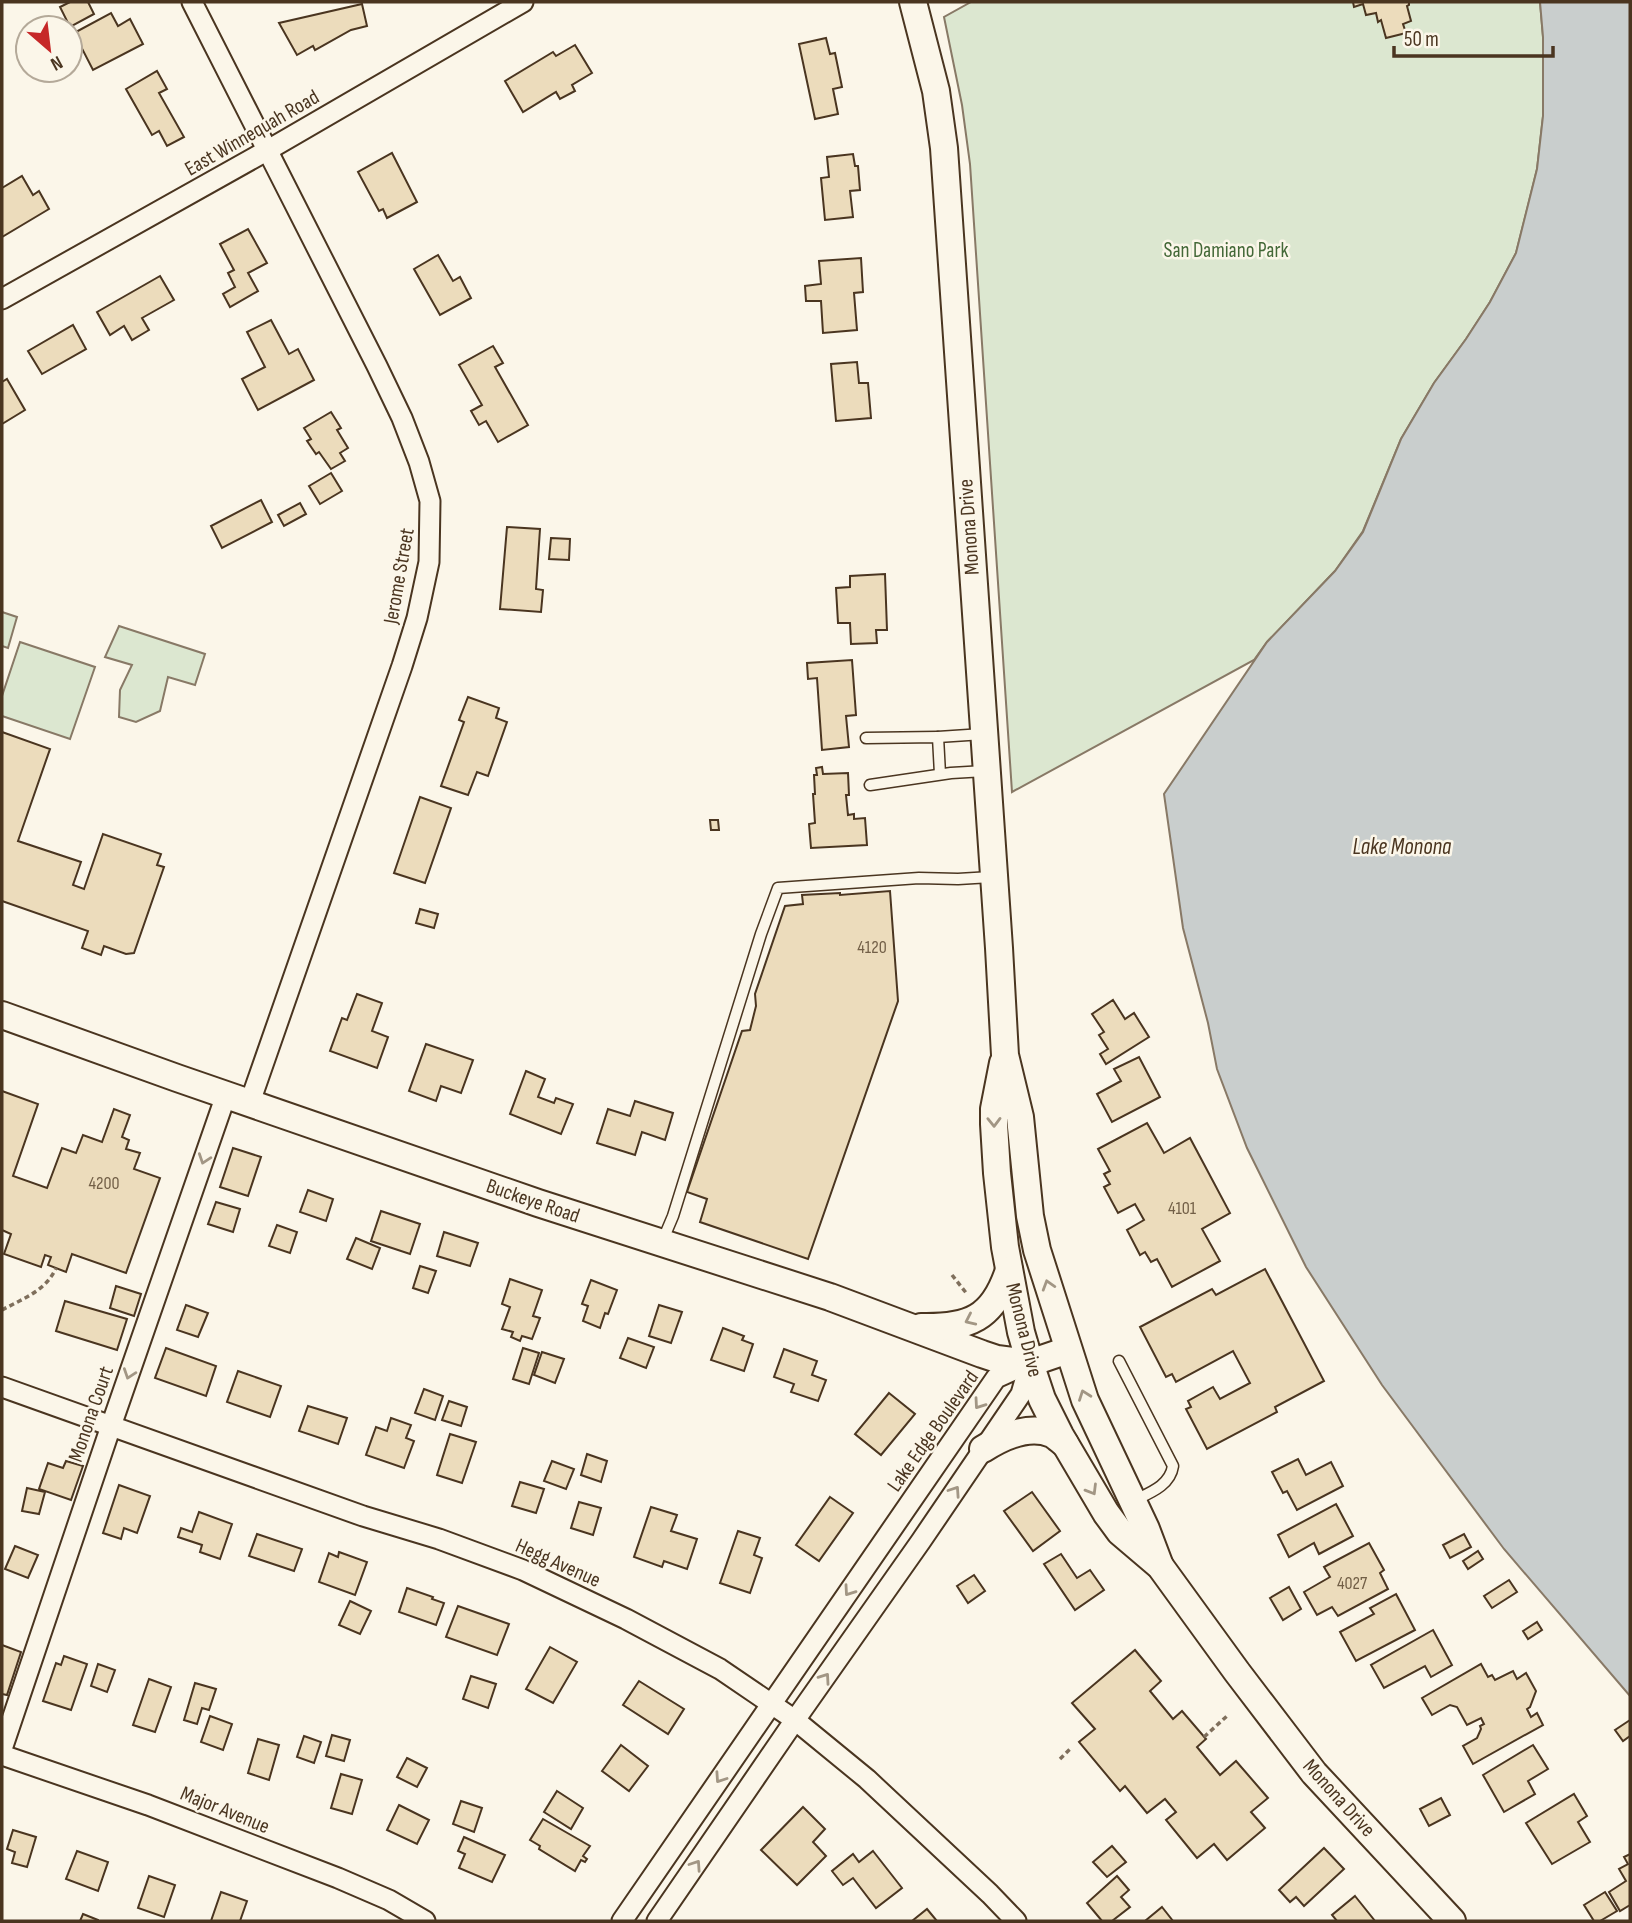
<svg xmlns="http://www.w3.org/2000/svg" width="1632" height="1923" font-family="'Sofia Sans Condensed',sans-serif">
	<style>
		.green { fill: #dce7d0; stroke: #887966; stroke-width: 2 }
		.water { fill: #c9cecd; stroke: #887966; stroke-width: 2 }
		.building { fill: #ecdcbc; stroke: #4a3520; stroke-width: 2 }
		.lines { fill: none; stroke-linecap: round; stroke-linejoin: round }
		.lane-casing { stroke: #4a3520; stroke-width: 13 }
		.street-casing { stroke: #4a3520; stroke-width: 23 }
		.secondary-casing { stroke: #4a3520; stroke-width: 30 }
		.path { stroke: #7f6f5c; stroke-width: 3.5; stroke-dasharray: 5 3.5; stroke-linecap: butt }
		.lane { stroke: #fbf6e9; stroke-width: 10 }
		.street { stroke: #fbf6e9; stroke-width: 19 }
		.secondary { stroke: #fbf6e9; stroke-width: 26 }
		.oneway { stroke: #a29684 }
		.labels { text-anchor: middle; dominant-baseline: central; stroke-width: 5; stroke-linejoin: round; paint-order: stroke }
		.number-label { font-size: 18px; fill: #725f47 }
		.street-label { font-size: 21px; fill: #4a3520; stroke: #fbf6e9 }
		.park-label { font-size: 21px; fill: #436837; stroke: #fbf6e9 }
		.water-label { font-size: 23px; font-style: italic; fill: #4a3520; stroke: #fbf6e9 }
	</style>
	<rect width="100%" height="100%" fill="#fbf6e9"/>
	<g class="green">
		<polygon points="971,2 1540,2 1543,37 1543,116 1537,169 1516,253 1490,302 1466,339 1434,383 1401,439 1363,531 1335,571 1267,642 1254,660 1012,792 970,164 962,105 944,17"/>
		<polygon points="2,612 17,617 8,648 2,646"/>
		<polygon points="119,626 205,654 195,685 168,677 160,711 136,722 119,717 120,690 132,665 105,657"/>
		<polygon points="20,642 95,667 70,739 2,716 2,696"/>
	</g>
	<polygon class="water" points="1540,2 1630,2 1630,1696 1504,1549 1382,1385 1306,1267 1247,1148 1217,1069 1208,1023 1183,928 1164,794 1267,642 1335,571 1363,532 1401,439 1434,383 1466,339 1490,302 1516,253 1537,169 1543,116 1543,37"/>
	<g class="building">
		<polygon points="70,2 88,2 94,14 70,27 60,7"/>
		<polygon points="1353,2 1409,2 1409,5 1407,6 1411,21 1403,24 1406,33 1386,38 1381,20 1378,22 1376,13 1366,15 1363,4 1354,7"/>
		<polygon points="362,4 367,26 351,30 315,50 313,46 297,55 279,23"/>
		<polygon points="111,13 118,26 130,19 143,44 93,70 74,33"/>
		<polygon points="826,38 830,54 835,53 842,87 833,89 838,114 815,119 799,44"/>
		<polygon points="575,45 592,73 572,85 575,91 560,99 556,92 523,112 505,81 553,52 556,56"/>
		<polygon points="157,71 167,89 159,93 184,137 167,146 159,131 152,135 126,89"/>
		<polygon points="392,153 417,202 387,218 383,209 379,211 358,172"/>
		<polygon points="853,154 855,166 858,166 860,190 850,191 853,217 825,220 821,178 829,177 827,157"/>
		<polygon points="22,176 33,195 39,191 49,209 2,237 2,188"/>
		<polygon points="248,229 267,263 248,273 258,291 230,307 223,294 235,287 228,273 234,270 220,244"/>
		<polygon points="438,255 453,281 460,277 471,298 440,315 414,269"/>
		<polygon points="861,258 863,292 854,293 857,330 823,333 821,301 806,301 805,286 821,284 819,261"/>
		<polygon points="160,276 174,300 142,318 149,330 132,340 124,326 110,335 97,312"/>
		<polygon points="271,320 289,354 298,349 314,380 258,410 242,379 265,367 247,332"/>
		<polygon points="73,325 86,349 42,374 28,351"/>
		<polygon points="493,346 503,363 495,367 528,425 498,442 486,421 479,425 471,411 482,405 459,365"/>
		<polygon points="857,362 859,383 868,383 871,418 836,421 831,364"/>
		<polygon points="7,379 25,410 2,424 2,382"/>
		<polygon points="331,412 341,428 337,430 348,448 340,453 345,461 331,469 319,452 316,454 307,441 311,439 304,428"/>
		<polygon points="331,473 342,491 320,504 309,486"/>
		<polygon points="261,500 272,522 222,548 211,526"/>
		<polygon points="300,503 306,514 284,526 278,515"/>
		<polygon points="507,527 540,529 536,589 543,590 541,612 500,609"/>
		<polygon points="551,538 570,539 569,560 549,559"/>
		<polygon points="885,574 887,630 876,630 877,643 851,644 850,623 838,623 836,588 850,587 850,576"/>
		<polygon points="852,660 856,715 846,716 849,747 822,750 817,678 808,679 807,663"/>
		<polygon points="468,697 499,708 496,718 507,722 488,776 477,772 468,795 441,786 464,722 459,720"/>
		<polygon points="2,732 50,749 18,841 81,862 73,885 84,889 103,834 161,854 157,865 164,867 134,953 126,954 104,946 101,955 82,948 88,931 2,901"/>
		<polygon points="822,767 823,774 848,773 849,795 846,795 848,815 854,814 854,819 865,818 867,845 811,848 809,824 815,823 813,794 815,794 814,775 817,775 816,768"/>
		<polygon points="420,797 451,808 425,883 394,873"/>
		<polygon points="710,820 718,820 719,830 711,830"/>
		<polygon points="890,891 898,1001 808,1259 700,1222 707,1199 687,1192 742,1031 750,1030 756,1006 755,994 785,906 803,904 802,895 840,893 840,895"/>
		<polygon points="420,909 438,914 434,928 416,923"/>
		<polygon points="357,994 382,1003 372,1031 388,1037 377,1068 330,1051 342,1018 347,1020"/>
		<polygon points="1113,1000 1125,1019 1134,1013 1149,1037 1106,1064 1100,1054 1108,1049 1099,1035 1104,1032 1092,1014"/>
		<polygon points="426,1044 473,1060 461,1093 441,1086 436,1101 409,1091"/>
		<polygon points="1139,1057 1160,1097 1112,1122 1097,1094 1121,1081 1114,1069"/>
		<polygon points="526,1071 545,1079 538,1097 554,1103 556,1098 573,1104 561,1134 510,1114"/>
		<polygon points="2,1091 38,1104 13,1176 47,1188 62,1148 76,1153 83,1135 102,1142 114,1109 130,1115 122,1137 129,1140 126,1149 140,1153 134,1169 160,1178 126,1273 72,1254 66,1272 48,1265 51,1257 45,1255 41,1267 4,1254 11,1234 2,1230"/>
		<polygon points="635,1101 673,1113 665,1140 642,1132 635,1155 597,1143 608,1109 630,1116"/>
		<polygon points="1147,1123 1164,1153 1190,1138 1230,1213 1202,1229 1220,1261 1172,1287 1157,1259 1151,1262 1145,1252 1140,1255 1127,1230 1144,1220 1135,1204 1118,1213 1104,1187 1110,1184 1104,1174 1110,1171 1098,1149"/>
		<polygon points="233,1148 261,1157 248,1196 220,1187"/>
		<polygon points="308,1190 333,1199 326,1221 300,1212"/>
		<polygon points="216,1202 240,1209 233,1232 208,1224"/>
		<polygon points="381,1211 420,1224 410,1254 371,1241"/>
		<polygon points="277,1225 297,1232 290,1253 269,1246"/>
		<polygon points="444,1232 478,1243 470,1266 437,1256"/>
		<polygon points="356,1238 380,1248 372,1269 347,1259"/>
		<polygon points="420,1266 436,1271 428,1293 413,1288"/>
		<polygon points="1265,1269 1324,1381 1275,1407 1277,1412 1207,1449 1186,1409 1191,1407 1188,1401 1213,1387 1220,1399 1250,1383 1233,1351 1176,1382 1172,1374 1166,1377 1140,1327 1212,1289 1216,1295"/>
		<polygon points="510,1279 542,1290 533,1316 540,1318 532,1339 522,1336 520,1341 511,1337 513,1332 502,1329 510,1307 502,1304"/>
		<polygon points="591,1280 617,1290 608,1314 605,1313 600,1328 583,1321 588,1306 582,1304"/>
		<polygon points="116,1286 141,1294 134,1316 110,1308"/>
		<polygon points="65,1301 127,1319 117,1350 56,1331"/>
		<polygon points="186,1305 208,1313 198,1337 177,1330"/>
		<polygon points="659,1305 682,1312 671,1343 649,1336"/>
		<polygon points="723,1328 744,1336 742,1340 753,1344 744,1371 711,1360"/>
		<polygon points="628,1338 654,1347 646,1368 620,1358"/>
		<polygon points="166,1348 216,1366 206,1396 155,1378"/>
		<polygon points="523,1348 539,1353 529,1384 513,1379"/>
		<polygon points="784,1349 817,1361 812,1375 826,1380 818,1401 791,1392 794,1384 774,1377"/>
		<polygon points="542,1352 564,1359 555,1383 534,1375"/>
		<polygon points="238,1371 281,1386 270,1417 227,1402"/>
		<polygon points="424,1389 443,1396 435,1420 415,1413"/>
		<polygon points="889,1393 915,1414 881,1455 855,1434"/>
		<polygon points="449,1401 467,1407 461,1426 442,1420"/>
		<polygon points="308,1406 347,1418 338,1444 299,1431"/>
		<polygon points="391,1418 411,1425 406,1438 414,1441 404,1468 366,1455 376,1427 387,1431"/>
		<polygon points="450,1434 476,1442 462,1483 437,1475"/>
		<polygon points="587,1454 607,1461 601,1482 581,1475"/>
		<polygon points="1298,1459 1306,1475 1331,1462 1343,1486 1297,1510 1287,1491 1283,1493 1272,1472"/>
		<polygon points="66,1461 83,1466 71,1500 39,1489 48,1463 63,1468"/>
		<polygon points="552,1461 574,1469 566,1489 544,1481"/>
		<polygon points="520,1482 544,1489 536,1513 512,1506"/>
		<polygon points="119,1485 150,1496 137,1533 124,1528 121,1539 103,1533"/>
		<polygon points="27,1488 45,1492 39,1514 22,1511"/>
		<polygon points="1032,1492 1060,1531 1033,1551 1004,1511"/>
		<polygon points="830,1497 853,1513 819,1561 796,1545"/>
		<polygon points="579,1502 601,1508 593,1535 571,1528"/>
		<polygon points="1336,1504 1353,1536 1319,1554 1314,1543 1289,1557 1278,1535"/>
		<polygon points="651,1507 677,1515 671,1531 697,1539 687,1569 664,1561 662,1567 634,1557"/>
		<polygon points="199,1512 232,1524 220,1559 200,1552 202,1545 178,1537 181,1528 192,1532"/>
		<polygon points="738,1531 760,1538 754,1555 762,1558 750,1593 720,1583"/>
		<polygon points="257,1534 302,1549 294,1571 249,1556"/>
		<polygon points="1464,1534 1471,1547 1450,1558 1443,1545"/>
		<polygon points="1369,1543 1384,1570 1380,1573 1388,1589 1338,1616 1332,1607 1317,1615 1304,1592 1330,1577 1324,1567"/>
		<polygon points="15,1546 38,1555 28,1578 5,1569"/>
		<polygon points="1478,1551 1483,1559 1468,1569 1463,1561"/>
		<polygon points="339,1552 367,1562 355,1595 319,1582 329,1553 338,1557"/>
		<polygon points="1061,1554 1077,1578 1090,1570 1104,1590 1075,1610 1044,1564"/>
		<polygon points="974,1575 985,1591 968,1603 957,1586"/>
		<polygon points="1509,1580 1517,1592 1492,1608 1484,1596"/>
		<polygon points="1289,1587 1301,1609 1283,1620 1270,1598"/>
		<polygon points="407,1588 433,1597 432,1599 444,1603 436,1625 399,1612"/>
		<polygon points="1396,1594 1415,1630 1356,1661 1340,1632 1374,1614 1370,1608"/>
		<polygon points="350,1601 371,1611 360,1634 339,1625"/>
		<polygon points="458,1606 509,1624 497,1655 446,1637"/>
		<polygon points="1537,1622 1542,1630 1528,1639 1523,1631"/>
		<polygon points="1433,1630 1452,1665 1431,1677 1425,1666 1384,1688 1371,1665"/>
		<polygon points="2,1645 21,1652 7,1695 2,1694"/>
		<polygon points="550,1647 577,1662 553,1703 526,1689"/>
		<polygon points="1135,1650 1161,1681 1150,1691 1173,1719 1182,1711 1206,1739 1197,1747 1220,1775 1236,1761 1268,1798 1251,1812 1265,1828 1227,1860 1214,1844 1197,1858 1166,1820 1176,1812 1165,1799 1147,1813 1125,1786 1120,1791 1079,1742 1095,1729 1072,1703"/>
		<polygon points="64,1656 87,1664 71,1710 43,1701 56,1663 61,1665"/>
		<polygon points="98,1664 115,1670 107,1692 91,1686"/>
		<polygon points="1481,1664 1488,1677 1492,1675 1495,1680 1513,1671 1517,1679 1526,1673 1536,1691 1530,1707 1527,1709 1531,1717 1537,1713 1543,1725 1473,1764 1463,1746 1477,1738 1481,1729 1480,1726 1484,1724 1481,1718 1467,1725 1457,1707 1450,1705 1432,1715 1422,1698"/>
		<polygon points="471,1676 496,1684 488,1708 463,1699"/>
		<polygon points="149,1679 171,1687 155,1732 133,1725"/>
		<polygon points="639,1681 684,1709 668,1734 623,1705"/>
		<polygon points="195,1683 216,1689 209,1710 202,1708 197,1724 184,1720"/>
		<polygon points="210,1716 232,1724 223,1750 201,1742"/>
		<polygon points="1630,1720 1630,1736 1623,1741 1615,1730"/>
		<polygon points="332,1735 350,1740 344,1761 326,1756"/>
		<polygon points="304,1736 321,1742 314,1763 297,1757"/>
		<polygon points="258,1739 279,1745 269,1780 248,1773"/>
		<polygon points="621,1745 648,1766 629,1791 602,1771"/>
		<polygon points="1533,1745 1548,1769 1528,1781 1535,1794 1504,1812 1483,1775"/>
		<polygon points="407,1758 427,1768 417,1787 397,1777"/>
		<polygon points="341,1774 362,1780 352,1814 331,1808"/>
		<polygon points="557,1791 583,1808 571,1829 544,1812"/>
		<polygon points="1574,1794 1587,1816 1578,1822 1590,1842 1552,1864 1526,1823"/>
		<polygon points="1441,1798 1450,1815 1429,1826 1420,1809"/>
		<polygon points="461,1801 482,1808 474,1832 453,1824"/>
		<polygon points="399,1805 429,1820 417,1844 387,1830"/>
		<polygon points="803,1807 825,1829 813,1842 826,1856 797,1885 761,1850"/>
		<polygon points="543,1819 590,1846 583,1856 587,1859 585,1862 581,1860 575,1871 539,1849 540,1846 530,1840"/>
		<polygon points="13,1830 36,1837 27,1867 12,1863 15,1852 7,1849"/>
		<polygon points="464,1837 505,1855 492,1882 459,1868 465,1854 458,1851"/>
		<polygon points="1112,1846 1126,1862 1107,1877 1093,1862"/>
		<polygon points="1324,1848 1344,1869 1304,1906 1296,1897 1290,1902 1279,1890"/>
		<polygon points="77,1851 108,1862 98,1891 66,1879"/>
		<polygon points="873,1851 902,1888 876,1908 853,1878 843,1885 832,1871 853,1854 859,1862"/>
		<polygon points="1630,1854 1630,1905 1620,1911 1609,1892 1626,1881 1619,1869 1628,1864 1624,1857"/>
		<polygon points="149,1876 175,1885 164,1917 138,1908"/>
		<polygon points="1117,1876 1129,1890 1121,1897 1130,1907 1112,1921 1102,1921 1087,1903"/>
		<polygon points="221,1892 247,1901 240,1921 211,1921"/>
		<polygon points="1605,1892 1617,1911 1600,1921 1594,1921 1584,1905"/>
		<polygon points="1355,1896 1375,1921 1337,1921 1332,1915"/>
		<polygon points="1162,1907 1173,1921 1145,1921"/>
		<polygon points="927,1909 937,1921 912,1921"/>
		<polygon points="83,1914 98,1920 98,1921 80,1921"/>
	</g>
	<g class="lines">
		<defs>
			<g id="lane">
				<polyline points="938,737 983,734"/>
				<polyline points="866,738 938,737 940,774"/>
				<polyline points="870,785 951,773 985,771"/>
				<polyline points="662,1242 673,1216 761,934 778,888 919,878 958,879 991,877"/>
				<path d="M1119 1361 1173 1466C1170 1486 1149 1493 1133 1501"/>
			</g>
			<g id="street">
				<polyline points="192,2 377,366 402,418 419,462 430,501 429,562 417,618 402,666 250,1102"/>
				<polyline points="2,299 268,150 523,2"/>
				<polyline points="2,1387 363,1516 439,1539 523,1570 626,1619 720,1669 795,1720 867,1779 990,1894 1016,1921"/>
				<polyline points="2,1749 111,1426 226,1095"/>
				<polyline points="2,1755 148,1805 338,1878 389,1900 425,1921"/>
				<polyline points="622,1921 996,1378 1029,1363"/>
				<polyline points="657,1921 795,1720 921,1541 1021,1394 1030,1363"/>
			</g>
			<g id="secondary">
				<polyline points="913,2 936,91 944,148 999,948 1005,1055 1020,1117 1030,1216 1037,1250 1085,1400 1146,1529 1160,1566"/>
				<polyline points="2,1015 177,1078 538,1203 830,1297 982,1354 997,1359 1030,1363 1068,1350"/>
				<polyline points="1003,1063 994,1109 994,1124 997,1173 1005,1247 1021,1332 1030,1363 1042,1399 1060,1435 1106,1513 1120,1532 1160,1566 1237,1672 1314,1773 1452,1921"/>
				<path d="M921 1327C969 1328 993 1319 1009 1270"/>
				<path d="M983 1449C1002 1437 1029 1424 1052 1434 1056 1436 1061 1441 1065 1444"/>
			</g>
		</defs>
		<use href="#lane" class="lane-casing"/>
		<use href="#street" class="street-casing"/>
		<use href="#secondary" class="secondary-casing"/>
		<g class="path">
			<polyline points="952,1275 967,1294"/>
			<path d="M2 1310C22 1299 46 1291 56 1268"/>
			<polyline points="1204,1737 1227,1716"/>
			<polyline points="1060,1759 1070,1749"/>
		</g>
		<use href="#lane" class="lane"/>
		<use href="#street" class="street"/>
		<use href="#secondary" class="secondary"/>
	</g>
	<defs><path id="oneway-chevron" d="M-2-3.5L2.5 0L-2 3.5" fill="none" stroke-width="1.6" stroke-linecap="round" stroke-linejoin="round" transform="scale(1.75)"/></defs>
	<g class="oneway">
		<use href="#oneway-chevron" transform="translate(994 1122) rotate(89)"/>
		<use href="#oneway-chevron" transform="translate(204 1159) rotate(109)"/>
		<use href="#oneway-chevron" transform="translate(1048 1285) rotate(-107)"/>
		<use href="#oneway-chevron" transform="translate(970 1320) rotate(155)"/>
		<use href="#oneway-chevron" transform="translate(129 1374) rotate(109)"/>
		<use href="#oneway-chevron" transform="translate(1084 1395) rotate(-110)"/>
		<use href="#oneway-chevron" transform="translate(979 1404) rotate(125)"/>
		<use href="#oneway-chevron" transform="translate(1092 1490) rotate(59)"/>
		<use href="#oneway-chevron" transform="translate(955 1491) rotate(-56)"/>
		<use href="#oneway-chevron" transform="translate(849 1591) rotate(125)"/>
		<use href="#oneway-chevron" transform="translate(825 1678) rotate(-55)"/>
		<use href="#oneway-chevron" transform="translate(720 1778) rotate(124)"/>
		<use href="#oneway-chevron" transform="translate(696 1865) rotate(-56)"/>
	</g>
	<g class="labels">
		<g class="number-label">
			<text x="872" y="947">4120</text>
			<text x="104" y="1183">4200</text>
			<text x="1182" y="1208">4101</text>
			<text x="1352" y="1583">4027</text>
		</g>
		<g class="street-label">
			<text transform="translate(252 133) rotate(-30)">East Winnequah Road</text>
			<text transform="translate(969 527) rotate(-94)">Monona Drive</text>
			<text transform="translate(399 576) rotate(-80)">Jerome Street</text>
			<text transform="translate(533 1201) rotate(19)">Buckeye Road</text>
			<text transform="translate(1024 1330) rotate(76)">Monona Drive</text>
			<text transform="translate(91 1414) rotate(-71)">Monona Court</text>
			<text transform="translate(933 1431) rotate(-55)">Lake Edge Boulevard</text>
			<text transform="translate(558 1563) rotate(24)">Hegg Avenue</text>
			<text transform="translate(1339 1798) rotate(48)">Monona Drive</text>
			<text transform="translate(225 1810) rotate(22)">Major Avenue</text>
		</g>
		<g class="park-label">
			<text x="1226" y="250">San Damiano Park</text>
		</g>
		<g class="water-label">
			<text x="1402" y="847">Lake Monona</text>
		</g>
	</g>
	<rect width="1632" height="1923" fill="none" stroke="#4a3520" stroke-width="7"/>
	<g transform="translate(49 49) rotate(152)"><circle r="33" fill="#fbf6e9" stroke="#b4a999" stroke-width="2"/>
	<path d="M0-5L12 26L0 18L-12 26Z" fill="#c62828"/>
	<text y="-10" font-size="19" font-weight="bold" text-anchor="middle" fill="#4a3520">N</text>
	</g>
	<path d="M1394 46v10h159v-10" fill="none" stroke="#4a3520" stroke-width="3.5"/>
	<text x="1404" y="46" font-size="21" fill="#4a3520" stroke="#fbf6e9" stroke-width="5" paint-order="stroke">50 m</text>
</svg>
